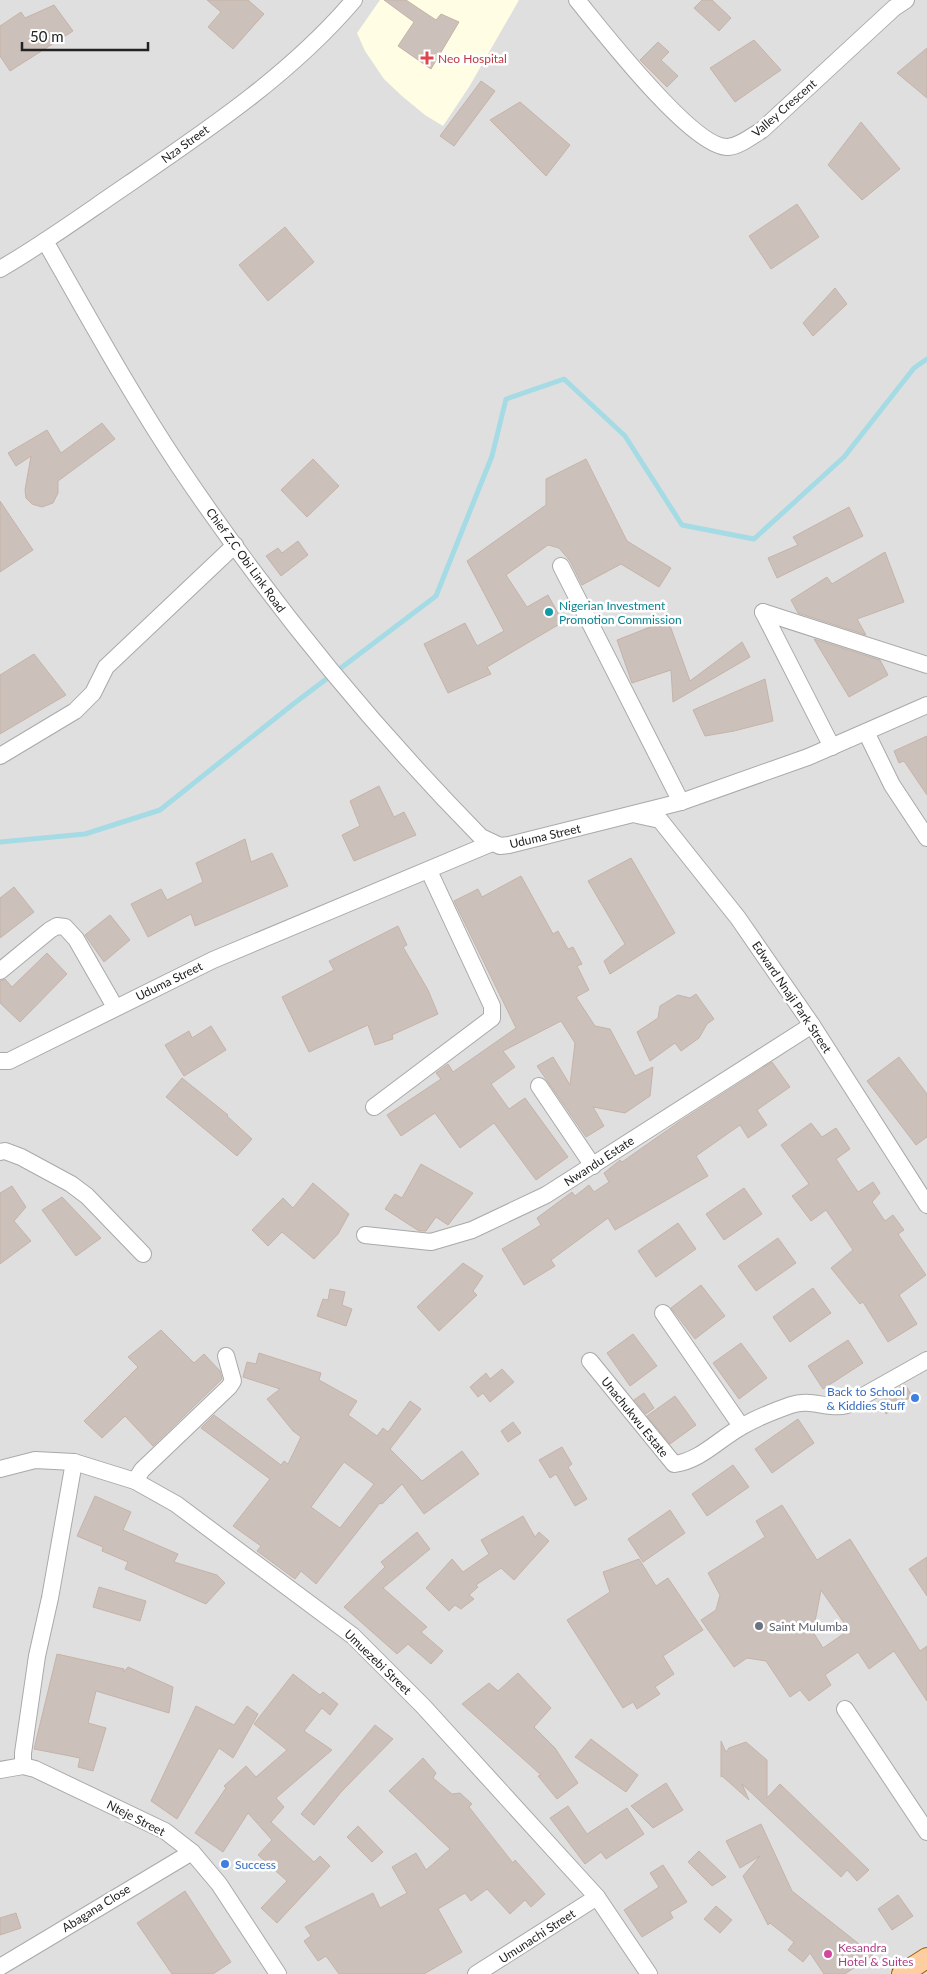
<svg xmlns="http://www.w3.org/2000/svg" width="927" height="1974" font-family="Lato,sans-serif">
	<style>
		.residential { fill: #e0dfdf }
		.education { fill: #fffde4 }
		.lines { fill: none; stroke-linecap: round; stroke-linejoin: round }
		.stream { stroke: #a5dbe4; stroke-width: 5 }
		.building { fill: #cbc0ba; stroke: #c6b3a8; fill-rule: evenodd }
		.minor-casing { stroke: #a9a9a9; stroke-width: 18 }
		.major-casing { stroke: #9f5d00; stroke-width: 22 }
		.minor { stroke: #fff; stroke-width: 16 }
		.major { stroke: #ffcea0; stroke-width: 20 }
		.health-dot { fill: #e0444e; stroke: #fff; stroke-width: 2 }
		.culture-dot { fill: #0f9aa8; stroke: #fff; stroke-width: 2 }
		.shop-dot { fill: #3f7fe0; stroke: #fff; stroke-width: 2 }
		.worship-dot { fill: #6b7280; stroke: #fff; stroke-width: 2 }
		.hotel-dot { fill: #d1479c; stroke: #fff; stroke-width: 2 }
		.labels { text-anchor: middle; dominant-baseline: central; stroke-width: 5; stroke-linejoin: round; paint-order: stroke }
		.health-label { font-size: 12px; fill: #be3a42; stroke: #fff; text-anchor: start }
		.street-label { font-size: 12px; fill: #222; stroke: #fff }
		.culture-label { font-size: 12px; fill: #0d838f; stroke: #fff; text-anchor: start }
		.shop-label { font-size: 12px; fill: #366cbe; stroke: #fff; text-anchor: end }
		.worship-label { font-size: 12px; fill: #5b616d; stroke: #fff; text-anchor: start }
		.hotel-label { font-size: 12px; fill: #b23c85; stroke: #fff; text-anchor: start }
	</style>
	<rect width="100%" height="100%" fill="#f3eee8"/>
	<rect class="residential" x="0" y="0" width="927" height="1974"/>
	<polygon class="education" points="380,0 519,0 469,87 443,126 425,115 402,96 384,79 365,51 357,33"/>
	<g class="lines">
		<polyline class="stream" points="0,842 85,834 160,810 292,705 436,596 492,456 506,399 564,379 625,436 682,525 754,539 844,457 914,368 927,359"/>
	</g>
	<g class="building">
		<polygon points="207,0 248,0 264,14 233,49 208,27 221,12"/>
		<polygon points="384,0 406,0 436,20 441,14 459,22 431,69 398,46 414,22"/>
		<polygon points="702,0 712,0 731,18 719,31 694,8"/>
		<polygon points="54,5 73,31 10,71 0,56 0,26 21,12 25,18"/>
		<polygon points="754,40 781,70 735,102 710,68"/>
		<polygon points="658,42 669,52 661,60 678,76 667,87 640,60"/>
		<polygon points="927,48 927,98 897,73"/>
		<polygon points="481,81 495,91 454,146 440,136"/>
		<polygon points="520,102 570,145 546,176 490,120"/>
		<polygon points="861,122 900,169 862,200 828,165"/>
		<polygon points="797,204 819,237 771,269 749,236"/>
		<polygon points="285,227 314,262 268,301 239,265"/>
		<polygon points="835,288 847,304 813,336 803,323"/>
		<polygon points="102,423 115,439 58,481 58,493 53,503 42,507 32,504 26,498 25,490 31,456 16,466 8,453 47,430 61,453"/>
		<polygon points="313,459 339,486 307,517 281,490"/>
		<polygon points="586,459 627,541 671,568 659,587 621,564 582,585 570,561 559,548 548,545 506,575 527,607 548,595 563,622 487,667 491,674 448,693 424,644 465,623 477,646 504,631 467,561 546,505 546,479"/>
		<polygon points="0,501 33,550 0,572"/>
		<polygon points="849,507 863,536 777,578 768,558 798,545 793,537"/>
		<polygon points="298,541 308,555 281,576 266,556 278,548 282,553"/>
		<polygon points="885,552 904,602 857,619 866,635 798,613 791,600 827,577 832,584"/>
		<polygon points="668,620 690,681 742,642 750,657 673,702 671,670 632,683 617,640"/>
		<polygon points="814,639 880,660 888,675 849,697"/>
		<polygon points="34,654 66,695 0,734 0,675"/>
		<polygon points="765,679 773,721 734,731 705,736 693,710"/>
		<polygon points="927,736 927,795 904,761 899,763 894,751"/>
		<polygon points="379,786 394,817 404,812 416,835 354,861 342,835 360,826 350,801"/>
		<polygon points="245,839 251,862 272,853 288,886 195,926 191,914 148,937 131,904 161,889 167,900 203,882 196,863"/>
		<polygon points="631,858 675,933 610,974 604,961 625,944 588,881"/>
		<polygon points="521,876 553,934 558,931 568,949 573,947 582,964 577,966 589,990 576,997 595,1026 610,1029 635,1076 653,1067 650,1096 625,1113 593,1107 604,1126 586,1137 537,1066 553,1057 570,1085 575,1043 561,1021 503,1051 515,1067 491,1084 509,1109 525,1098 568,1157 536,1180 494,1123 460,1148 435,1113 401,1136 387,1115 441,1079 436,1073 448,1064 453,1072 516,1028 454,901 478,889 482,897"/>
		<polygon points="14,887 34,912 0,938 0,898"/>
		<polygon points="110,915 130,940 104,962 85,935"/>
		<polygon points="398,926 407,945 403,947 428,990 438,1014 392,1035 393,1039 375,1045 368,1025 309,1052 282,997 334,970 329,961"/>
		<polygon points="47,953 67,974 20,1022 0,1003 0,981 5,979 12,987"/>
		<polygon points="696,994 714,1019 707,1024 699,1038 681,1051 675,1043 650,1061 637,1032 658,1018 660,1006 678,995 690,998"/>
		<polygon points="211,1026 226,1050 184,1076 165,1045 189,1031 192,1038"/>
		<polygon points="899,1057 927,1094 927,1137 916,1145 867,1081"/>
		<polygon points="772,1062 790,1087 757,1110 767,1125 748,1138 740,1125 696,1156 708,1176 615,1230 608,1218 551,1260 555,1266 524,1285 502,1249 541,1225 537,1218 572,1192 575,1196 589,1185 594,1192 609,1182 604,1173 620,1160 622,1162 679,1122"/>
		<polygon points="182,1078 228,1115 227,1116 252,1139 237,1156 166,1097"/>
		<polygon points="811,1123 822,1137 836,1128 850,1149 836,1159 858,1192 873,1182 880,1193 872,1202 885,1221 893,1215 904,1230 898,1234 926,1275 899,1295 917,1324 888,1342 863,1302 860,1304 831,1268 853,1250 826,1210 811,1221 792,1196 809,1184 781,1145"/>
		<polygon points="421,1164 473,1193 448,1225 436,1217 426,1231 419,1231 385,1209 395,1194 402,1198"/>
		<polygon points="313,1183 349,1214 338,1234 314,1259 282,1232 268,1246 252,1230 283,1198 293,1208"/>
		<polygon points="12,1186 26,1207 14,1221 31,1241 0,1264 0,1193"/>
		<polygon points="744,1188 762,1214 724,1240 706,1214"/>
		<polygon points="62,1197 101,1238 76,1256 42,1210"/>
		<polygon points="678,1223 696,1249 656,1277 638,1251"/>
		<polygon points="778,1238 796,1263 756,1291 738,1266"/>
		<polygon points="463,1263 483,1276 473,1291 477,1295 439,1331 417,1307"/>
		<polygon points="701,1285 725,1316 695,1339 671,1308"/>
		<polygon points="813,1288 831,1313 790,1342 773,1317"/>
		<polygon points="330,1289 345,1292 342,1305 352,1309 346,1326 317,1316 323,1299 328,1300"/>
		<polygon points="161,1330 194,1363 204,1354 220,1371 222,1379 153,1446 125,1416 102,1438 84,1421 138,1367 128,1357"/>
		<polygon points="633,1334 657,1366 630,1386 607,1353"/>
		<polygon points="848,1340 863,1363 823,1389 808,1366"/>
		<polygon points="741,1343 767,1378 739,1399 713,1363"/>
		<path d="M259 1353 321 1373 319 1380 357 1401 348 1415 377 1436 383 1428 388 1432 410 1401 421 1409 390 1449 422 1481 462 1451 479 1474 424 1514 402 1484 382 1504 380 1503 316 1584 301 1571 295 1579 257 1551 261 1546 233 1526 270 1479 201 1428 214 1415 281 1465 284 1461 288 1464 301 1437 293 1431 267 1399 280 1389 243 1377 247 1362 256 1364ZM344 1462 374 1484 340 1528 311 1507Z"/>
		<polygon points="502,1369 514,1382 490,1402 483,1393 478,1397 470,1387 486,1373 490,1379"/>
		<polygon points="905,1384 912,1396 886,1414 878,1402"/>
		<polygon points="644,1393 654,1408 646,1414 634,1400"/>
		<polygon points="675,1396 696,1425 670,1444 647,1416"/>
		<polygon points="798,1419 814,1443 772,1473 755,1449"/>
		<polygon points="513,1422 521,1433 508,1442 501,1431"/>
		<polygon points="562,1447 572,1464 568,1467 587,1499 575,1506 556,1474 550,1478 539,1460"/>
		<polygon points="733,1465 749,1487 707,1516 692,1494"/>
		<polygon points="95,1496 131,1512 123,1530 178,1554 174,1562 217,1575 225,1583 206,1604 125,1569 128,1562 102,1551 103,1547 77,1536"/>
		<path d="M782 1505 817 1560 850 1539 920 1651 927 1646V1701L894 1651 869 1669 858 1652 825 1675 831 1685 809 1701 800 1690 790 1697 766 1661 747 1658 734 1667 701 1620 716 1610 720 1595 708 1573 765 1537 756 1521ZM821 1590 849 1630 823 1648 813 1632Z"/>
		<polygon points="670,1510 685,1533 643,1562 628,1539"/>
		<polygon points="523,1516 535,1537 539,1532 549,1541 514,1580 501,1568 476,1585 478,1587 469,1595 474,1599 461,1609 455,1605 449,1611 426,1588 452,1559 463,1572 489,1554 481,1540"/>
		<polygon points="417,1532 430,1549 383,1588 427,1627 421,1632 443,1651 431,1664 408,1644 397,1654 344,1607 385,1567 381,1562"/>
		<polygon points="927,1557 927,1596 909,1569"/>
		<polygon points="639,1559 656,1586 668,1578 703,1630 663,1656 674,1674 655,1687 660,1694 637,1709 633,1702 623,1708 567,1620 610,1592 603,1572"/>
		<polygon points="99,1587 146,1601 140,1621 93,1607"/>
		<polygon points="57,1654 124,1669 124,1672 128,1667 173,1687 169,1713 96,1691 88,1723 106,1728 93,1771 78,1767 80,1758 34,1749"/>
		<polygon points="518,1673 551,1708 534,1727 555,1748 578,1783 557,1799 538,1776 541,1775 462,1704 489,1683 498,1691"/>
		<polygon points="293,1674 320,1695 323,1692 338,1704 330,1715 322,1708 304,1731 332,1750 276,1798 284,1807 271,1822 314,1862 320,1856 330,1866 277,1923 261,1908 287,1881 258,1855 272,1840 248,1813 223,1852 195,1833 226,1788 224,1786 246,1766 256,1777 287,1750 254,1724"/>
		<polygon points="196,1706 234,1725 247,1706 258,1714 233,1758 219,1748 177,1819 151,1801"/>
		<polygon points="375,1725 393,1739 341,1792 314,1825 301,1814"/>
		<polygon points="591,1739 638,1775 626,1792 575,1757"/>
		<polygon points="721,1741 726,1752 729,1748 746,1742 767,1760 767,1798 780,1784 869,1870 857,1881 847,1870 841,1877 742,1784 749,1800 722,1776 721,1777"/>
		<polygon points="423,1758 436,1773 433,1778 452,1794 460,1793 472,1804 469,1807 513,1863 515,1860 545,1894 531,1907 525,1900 510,1914 487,1889 471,1901 465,1893 438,1909 462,1952 424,1974 339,1974 326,1956 318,1961 304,1941 311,1936 305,1927 373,1893 380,1908 407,1893 392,1867 416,1853 426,1870 450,1849 389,1791"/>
		<polygon points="666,1783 683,1810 653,1828 631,1806"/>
		<polygon points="568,1806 587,1834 627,1808 644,1834 606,1859 601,1852 585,1864 550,1818"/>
		<polygon points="761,1824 792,1891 873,1955 845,1974 824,1974 810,1953 803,1962 788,1950 794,1942 770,1923 768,1925 743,1876 760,1856 740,1868 726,1841"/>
		<polygon points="358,1826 383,1852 372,1862 347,1837"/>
		<polygon points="699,1851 726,1877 712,1886 688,1862"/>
		<polygon points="663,1865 687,1902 670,1912 673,1918 642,1937 624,1910 659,1887 650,1873"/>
		<polygon points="185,1891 231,1962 213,1974 172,1974 137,1923"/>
		<polygon points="898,1895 913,1916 892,1930 878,1909"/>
		<polygon points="716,1906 732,1920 720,1933 704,1919"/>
		<polygon points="16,1913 21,1928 0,1935 0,1918"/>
	</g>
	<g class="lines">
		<defs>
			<g id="minor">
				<path d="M577 0C600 28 693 149 728 147 740 146 752 136 762 130L894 8 906 0"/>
				<path d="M45 241C88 316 130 393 178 465 268 599 369 723 481 837L500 846 509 845 681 802 808 757 927 705"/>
				<path d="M0 269C45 243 87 212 130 183 209 129 292 73 354 0"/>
				<polyline points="561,566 681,802"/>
				<polyline points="763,612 927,665"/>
				<polyline points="763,612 832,747"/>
				<polyline points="866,732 892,785 927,838"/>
				<polyline points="0,756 75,711 93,693 106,667 235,545"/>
				<polyline points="637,815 660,820 738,918 812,1025 927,1205"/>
				<polyline points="0,971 50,930 57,926 65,927 76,939 115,1007"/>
				<polyline points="0,1061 9,1061 213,960 492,843"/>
				<polyline points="539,1086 593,1166"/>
				<polyline points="374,1107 492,1018 492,1006 429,871"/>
				<polyline points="0,1152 5,1151 21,1157 71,1184 87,1196 143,1254"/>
				<polyline points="365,1235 431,1242 472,1230 546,1195 812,1025"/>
				<polyline points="663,1313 741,1426"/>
				<path d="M590 1361 674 1464C700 1461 719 1439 741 1427 756 1418 774 1411 791 1405 811 1398 828 1410 847 1405L927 1360"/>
				<polyline points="0,1469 35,1460 74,1462 135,1481 176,1504 353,1636 423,1706 597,1897 649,1974"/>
				<polyline points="135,1481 142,1470 229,1387 233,1381 226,1356"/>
				<polyline points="845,1709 927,1832"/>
				<polyline points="23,1766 23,1753 37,1656 50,1598 74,1462"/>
				<polyline points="0,1770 23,1766 35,1769 165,1831 192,1852 219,1884 278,1974"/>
				<polyline points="0,1967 192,1852"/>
				<polyline points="476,1974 597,1897"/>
			</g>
			<polyline id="major" points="902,1974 927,1958"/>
		</defs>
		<use href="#minor" class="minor-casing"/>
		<use href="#major" class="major-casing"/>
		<use href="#minor" class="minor"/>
		<use href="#major" class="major"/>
	</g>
	<path class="health-dot" d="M424.5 50.5h5v5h5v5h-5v5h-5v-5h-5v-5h5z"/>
	<circle class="culture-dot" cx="549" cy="612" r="5"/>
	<g class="shop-dot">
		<circle cx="915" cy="1398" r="5"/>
		<circle cx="225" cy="1864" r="5"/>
	</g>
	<circle class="worship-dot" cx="759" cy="1626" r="5"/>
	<circle class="hotel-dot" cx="828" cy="1954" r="5"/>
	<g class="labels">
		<g class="health-label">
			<text x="438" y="58">Neo Hospital</text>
		</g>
		<g class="street-label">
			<text transform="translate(784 108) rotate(-41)">Valley Crescent</text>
			<text transform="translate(185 144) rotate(-36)">Nza Street</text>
			<text transform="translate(246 560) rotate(54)">Chief Z.C Obi Link Road</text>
			<text transform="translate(545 836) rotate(-13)">Uduma Street</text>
			<text transform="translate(169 981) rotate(-26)">Uduma Street</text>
			<text transform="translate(792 997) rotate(56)">Edward Nnaji Park Street</text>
			<text transform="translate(599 1161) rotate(-33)">Nwandu Estate</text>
			<text transform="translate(635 1417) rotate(51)">Unachukwu Estate</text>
			<text transform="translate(378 1662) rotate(44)">Umuezebi Street</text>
			<text transform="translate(136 1818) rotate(27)">Nteje Street</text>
			<text transform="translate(96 1908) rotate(-32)">Abagana Close</text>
			<text transform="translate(537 1936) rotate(-33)">Umunachi Street</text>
		</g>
		<g class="culture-label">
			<text x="559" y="605">Nigerian Investment<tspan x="559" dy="14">Promotion Commission</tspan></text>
		</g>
		<g class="shop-label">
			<text x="905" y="1391">Back to School<tspan x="905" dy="14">&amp; Kiddies Stuff</tspan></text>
			<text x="235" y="1864" text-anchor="start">Success</text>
		</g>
		<g class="worship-label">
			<text x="769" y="1626">Saint Mulumba</text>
		</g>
		<g class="hotel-label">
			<text x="838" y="1947">Kesandra<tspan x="838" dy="14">Hotel &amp; Suites</tspan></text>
		</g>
	</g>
	<path d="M22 42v8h126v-8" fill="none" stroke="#222222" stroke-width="2.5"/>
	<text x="30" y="42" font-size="15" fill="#222222" stroke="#ffffff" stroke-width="4" paint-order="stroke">50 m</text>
</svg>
